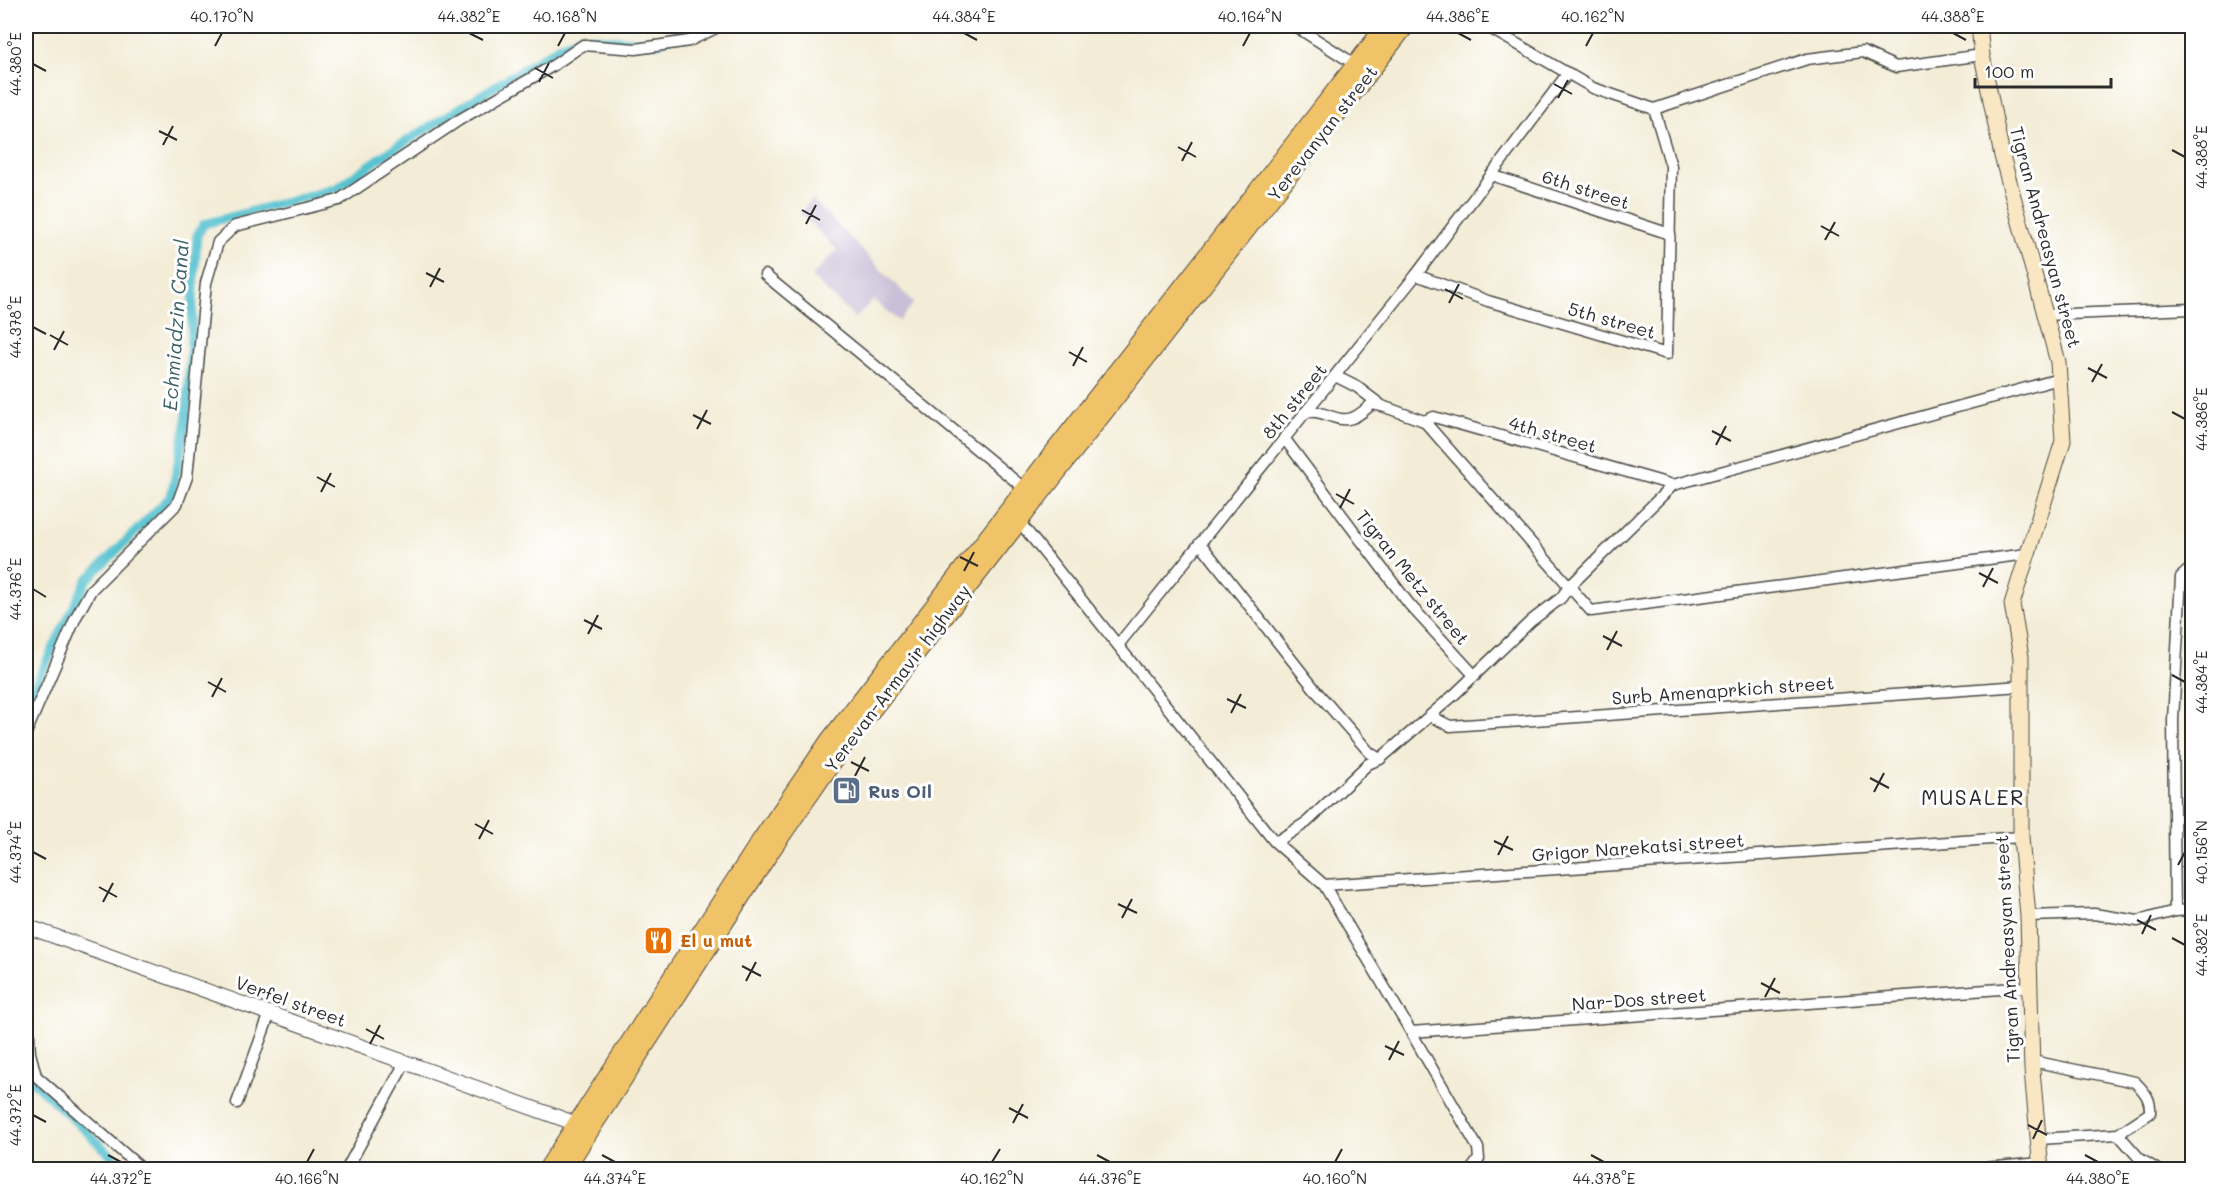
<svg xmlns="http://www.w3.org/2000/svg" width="2218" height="1195" font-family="Mali,sans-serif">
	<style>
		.industrial { fill: #c9bfd7 }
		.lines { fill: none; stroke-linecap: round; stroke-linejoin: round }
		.canal { stroke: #56c2d0; stroke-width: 9 }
		.minor-casing { stroke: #494845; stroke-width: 13 }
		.tertiary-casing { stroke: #494845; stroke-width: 16 }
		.secondary-casing { stroke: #494845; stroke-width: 17 }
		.trunk-casing { stroke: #494845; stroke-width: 20 }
		.minor { stroke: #fff; stroke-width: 10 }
		.tertiary { stroke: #fff; stroke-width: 14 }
		.secondary { stroke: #f9e7c3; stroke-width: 15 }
		.trunk { stroke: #f1c369; stroke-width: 18 }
		.ticks { fill: none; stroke: #2b2b2b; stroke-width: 2 }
		.labels { text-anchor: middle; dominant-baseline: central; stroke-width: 6; stroke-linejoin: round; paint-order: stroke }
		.street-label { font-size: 18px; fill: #2b2b2b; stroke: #fff }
		.service-label { font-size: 18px; font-weight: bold; fill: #4e5e75; stroke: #fff; text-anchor: start }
		.food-label { font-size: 18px; font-weight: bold; fill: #c56008; stroke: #fff; text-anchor: start }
		.water-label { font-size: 20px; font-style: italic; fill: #3a6065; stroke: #fff }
		.quarter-label { font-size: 21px; letter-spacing: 1.5px; fill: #2b2b2b; stroke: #fff }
		.neatline { fill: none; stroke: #2b2b2b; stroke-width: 2 }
		.ticks-label { font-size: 15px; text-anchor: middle; fill: #2b2b2b }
	</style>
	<rect width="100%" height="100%" fill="#fff"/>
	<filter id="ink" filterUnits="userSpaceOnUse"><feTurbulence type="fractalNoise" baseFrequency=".0167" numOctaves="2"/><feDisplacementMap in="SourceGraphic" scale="12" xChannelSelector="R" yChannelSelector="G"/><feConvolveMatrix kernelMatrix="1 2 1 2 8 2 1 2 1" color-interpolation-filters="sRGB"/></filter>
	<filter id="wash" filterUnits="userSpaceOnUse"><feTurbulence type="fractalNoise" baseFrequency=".008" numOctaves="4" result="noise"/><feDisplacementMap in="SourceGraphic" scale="24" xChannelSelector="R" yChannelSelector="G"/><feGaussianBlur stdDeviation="1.35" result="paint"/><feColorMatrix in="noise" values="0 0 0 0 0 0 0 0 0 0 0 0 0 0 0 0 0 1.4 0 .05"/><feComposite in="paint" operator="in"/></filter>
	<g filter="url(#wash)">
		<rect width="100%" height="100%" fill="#f3ecd6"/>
		<polygon class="industrial" points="812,199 914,303 899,321 873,300 855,318 811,277 837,250 800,213"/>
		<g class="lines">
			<g class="canal">
				<polyline points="26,703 87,580 171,496 186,425 197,235 204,224 337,188 387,153 562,45 580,37 658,43 693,26"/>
				<polyline points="27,1076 127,1170"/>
			</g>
		</g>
	</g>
	<g filter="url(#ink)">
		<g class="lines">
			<defs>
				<g id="minor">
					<polyline points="1295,26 1356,65"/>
					<polyline points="1486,26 1593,88 1654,109 1807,59 1863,52 1896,67 1982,55"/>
					<polyline points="1491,175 1670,234"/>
					<polyline points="765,275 1025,489"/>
					<polyline points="1416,275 1488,301 1667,354 1671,166 1654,109"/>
					<polyline points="2045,315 2192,309"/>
					<polyline points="1335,376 1357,387 1382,406 1424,421 1591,611 2027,554"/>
					<path d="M1304 413C1321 407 1336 424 1352 418 1359 416 1367 408 1372 404L1382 406"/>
					<polyline points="1424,421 1434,417 1673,485"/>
					<polyline points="1284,438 1409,604 1475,676"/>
					<polyline points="1018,520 1274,841 1324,885 2021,837"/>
					<polyline points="1200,543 1317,692 1370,753 1380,759"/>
					<polyline points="1118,645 1416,275 1568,73"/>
					<polyline points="1430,716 1450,726 2021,686"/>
					<polyline points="26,733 76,617 91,590 177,504 187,477 206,283 218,242 235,226 339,200 459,120 554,65 583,45 636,49 689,41 720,26"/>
					<polyline points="1276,842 1307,822 1368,764 1380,759 1455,694 1531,621 1561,598 1569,587 1673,485 2059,379"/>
					<polyline points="1324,885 1411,1032"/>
					<polyline points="2175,911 2173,720 2181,577 2192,567"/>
					<polyline points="2028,916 2094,914 2138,921 2175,911 2192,910"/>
					<polyline points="26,990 30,1053 36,1076 143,1170"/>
					<path d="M2032 1061 2135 1082C2145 1092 2151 1099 2150 1113L2118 1134 2039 1139"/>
					<polyline points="237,1103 270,1013"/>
					<polyline points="2118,1134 2140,1159 2158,1170"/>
					<polyline points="346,1170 406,1061"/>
					<polyline points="1471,1170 1479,1159 1478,1148 1411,1032 2028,987"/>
					<polyline points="1962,1170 2041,1163"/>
				</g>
				<polyline id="tertiary" points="26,926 577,1124"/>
				<polyline id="secondary" points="1979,26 1982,55 2002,156 2058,362 2063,441 2012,604 2021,657 2021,837 2028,916 2032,1070 2041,1170"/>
				<g id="trunk">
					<polyline points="547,1170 762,839 830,740 1386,26"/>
					<polyline points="564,1170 771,850 841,749 1405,26"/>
				</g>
			</defs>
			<use href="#minor" class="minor-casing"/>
			<use href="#tertiary" class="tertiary-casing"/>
			<use href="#secondary" class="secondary-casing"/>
			<use href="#trunk" class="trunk-casing"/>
			<use href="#minor" class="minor"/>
			<use href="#tertiary" class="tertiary"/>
			<use href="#secondary" class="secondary"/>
			<use href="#trunk" class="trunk"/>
		</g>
	</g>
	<path class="ticks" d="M469 33 483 40M964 33 977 40M1458 33 1471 40M1953 33 1966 40M215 46 222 33M558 46 565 33M1243 46 1250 33M1586 46 1593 33M33 64 46 71M535 68 553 78M539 82 549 63M1554 84 1572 94M1558 98 1568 80M159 131 177 140M163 145 173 126M1178 147 1196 157M2172 150 2185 157M1182 161 1192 142M802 210 820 220M806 224 816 205M1821 226 1839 236M1825 240 1835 222M426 273 444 282M430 287 440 268M1445 289 1463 299M1449 303 1459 284M33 327 46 334M50 335 68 345M54 350 64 331M1069 352 1087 362M1073 366 1083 347M2088 368 2107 378M2092 382 2102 364M2172 412 2185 419M693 415 711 424M697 429 707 410M1712 431 1731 441M1716 445 1726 426M317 477 335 487M321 492 331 473M1336 494 1354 504M1340 508 1350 489M960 557 978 566M964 571 974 552M1979 573 1998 583M1983 587 1993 568M33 589 46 597M584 620 602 629M588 634 598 615M1603 636 1622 646M1607 650 1617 631M2172 675 2185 682M208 682 226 692M212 697 222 678M1227 699 1246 708M1231 713 1241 694M851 762 869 771M855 776 865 757M1870 778 1889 788M1874 792 1884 773M475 824 493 834M479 839 489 820M1494 841 1513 850M33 852 46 859M1498 855 1508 836M2178 865 2185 852M99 887 117 897M103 902 113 883M1118 904 1137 913M1122 918 1132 899M2137 920 2156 930M2142 934 2151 915M2172 938 2185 945M742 966 761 976M746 981 756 962M1761 983 1780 993M1765 997 1775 978M366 1029 384 1039M370 1044 380 1025M1385 1046 1404 1055M1389 1060 1399 1041M1009 1108 1028 1118M33 1115 46 1122M1013 1123 1023 1104M2028 1125 2047 1135M2033 1139 2042 1120M108 1155 121 1162M602 1155 615 1162M1097 1155 1110 1162M1591 1155 1604 1162M2085 1155 2098 1162M307 1162 314 1149M992 1162 1000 1149M1335 1162 1342 1149"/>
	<defs>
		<symbol id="fuel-square" viewBox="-11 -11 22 22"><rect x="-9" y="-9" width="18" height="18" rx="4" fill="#5c6f8a" stroke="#fff"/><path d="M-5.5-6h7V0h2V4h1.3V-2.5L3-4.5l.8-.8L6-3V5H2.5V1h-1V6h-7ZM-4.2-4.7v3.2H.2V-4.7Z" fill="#fff"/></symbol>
		<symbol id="restaurant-square" viewBox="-11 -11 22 22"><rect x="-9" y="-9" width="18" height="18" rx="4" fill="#e8710a" stroke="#fff"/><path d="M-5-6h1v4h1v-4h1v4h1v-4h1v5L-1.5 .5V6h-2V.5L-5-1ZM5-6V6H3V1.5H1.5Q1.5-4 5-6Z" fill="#fff"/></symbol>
	</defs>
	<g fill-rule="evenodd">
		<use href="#fuel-square" x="830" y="774" width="33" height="33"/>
		<use href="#restaurant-square" x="642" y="924" width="33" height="33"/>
	</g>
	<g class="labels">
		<g class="street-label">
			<text transform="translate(1322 133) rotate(-52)">Yerevanyan street</text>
			<text transform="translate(1586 189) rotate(18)">6th street</text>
			<text transform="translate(2046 237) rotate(75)">Tigran Andreasyan street</text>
			<text transform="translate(1612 320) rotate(16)">5th street</text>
			<text transform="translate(1294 401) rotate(-51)">8th street</text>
			<text transform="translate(1553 434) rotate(16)">4th street</text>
			<text transform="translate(1413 577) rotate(51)">Tigran Metz street</text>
			<text transform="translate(897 678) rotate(-53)">Yerevan-Armavir highway</text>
			<text transform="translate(1723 690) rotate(-4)">Surb Amenaprkich street</text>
			<text transform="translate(1638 847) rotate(-4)">Grigor Narekatsi street</text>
			<text transform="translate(2007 949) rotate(-93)">Tigran Andreasyan street</text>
			<text transform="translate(1639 999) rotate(-4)">Nar-Dos street</text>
			<text transform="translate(291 1001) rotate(20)">Verfel street</text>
		</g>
		<g class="service-label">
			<text x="868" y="791">Rus Oil</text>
		</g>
		<g class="food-label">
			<text x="680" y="940">El u mut</text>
		</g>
		<g class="water-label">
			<text transform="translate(175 325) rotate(-86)">Echmiadzin Canal</text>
		</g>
		<g class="quarter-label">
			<text x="1973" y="796">MUSALER</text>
		</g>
	</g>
	<rect width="2218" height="1195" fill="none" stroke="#fff" stroke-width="66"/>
	<path d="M1975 78v9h136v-9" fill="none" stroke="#2b2b2b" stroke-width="3"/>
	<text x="1984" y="78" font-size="18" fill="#2b2b2b" stroke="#ffffff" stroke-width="4.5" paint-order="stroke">100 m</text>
	<rect x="33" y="33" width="2152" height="1129" class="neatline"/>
	<g class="ticks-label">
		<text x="222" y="22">40.170°N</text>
		<text x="469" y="22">44.382°E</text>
		<text x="565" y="22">40.168°N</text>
		<text x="964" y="22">44.384°E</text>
		<text x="1250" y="22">40.164°N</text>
		<text x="1458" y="22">44.386°E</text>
		<text x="1593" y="22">40.162°N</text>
		<text x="1953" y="22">44.388°E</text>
		<text transform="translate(16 64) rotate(-90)" y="5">44.380°E</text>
		<text transform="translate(2202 157) rotate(-90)" y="5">44.388°E</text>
		<text transform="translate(16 327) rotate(-90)" y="5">44.378°E</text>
		<text transform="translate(2202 419) rotate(-90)" y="5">44.386°E</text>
		<text transform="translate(16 589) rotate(-90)" y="5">44.376°E</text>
		<text transform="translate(2202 682) rotate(-90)" y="5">44.384°E</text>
		<text transform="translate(2202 852) rotate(-90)" y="5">40.156°N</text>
		<text transform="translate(16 852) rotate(-90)" y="5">44.374°E</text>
		<text transform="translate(2202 945) rotate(-90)" y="5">44.382°E</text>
		<text transform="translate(16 1115) rotate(-90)" y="5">44.372°E</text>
		<text x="121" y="1184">44.372°E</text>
		<text x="307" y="1184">40.166°N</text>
		<text x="615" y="1184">44.374°E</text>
		<text x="992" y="1184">40.162°N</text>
		<text x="1110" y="1184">44.376°E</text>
		<text x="1335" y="1184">40.160°N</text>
		<text x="1604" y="1184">44.378°E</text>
		<text x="2098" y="1184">44.380°E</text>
	</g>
</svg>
